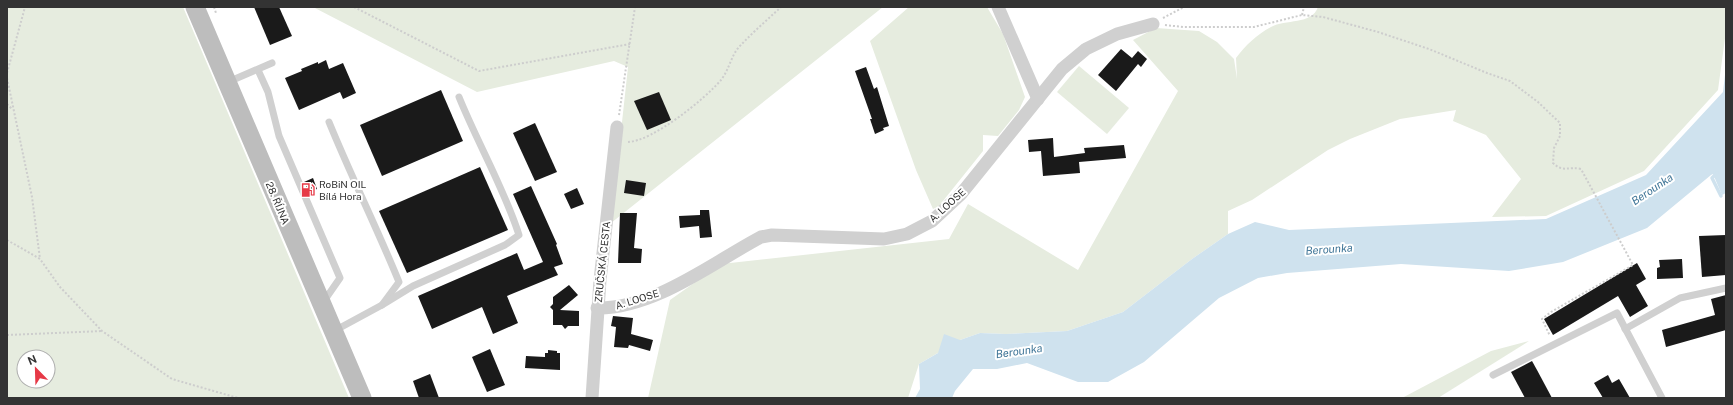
<svg xmlns="http://www.w3.org/2000/svg" width="1733" height="405" font-family="'Public Sans',sans-serif">
	<style>
		.green { fill: #e6ecdf; fill-rule: evenodd }
		.water { fill: #cfe2ee }
		.lines { fill: none; stroke-linecap: round; stroke-linejoin: round }
		.stream { stroke: #cfe2ee; stroke-width: 3.5 }
		.building { fill: #1a1a1a }
		.path { stroke: #cdcdcd; stroke-width: 2; stroke-dasharray: 2 2; stroke-linecap: butt }
		.service { stroke: #d0d0d0; stroke-width: 7 }
		.minor { stroke: #d0d0d0; stroke-width: 13 }
		.secondary { stroke: #bdbdbd; stroke-width: 19 }
		.labels { text-anchor: middle; dominant-baseline: central; stroke-width: 4; stroke-linejoin: round; paint-order: stroke }
		.poi-label { font-size: 10px; fill: #333; stroke: #fff; text-anchor: start }
		.street-label { font-size: 10px; fill: #333; stroke: #fff }
		.water-label { font-size: 11px; font-style: italic; fill: #3f7597; stroke: #fff }
	</style>
	<rect width="100%" height="100%" fill="#fff"/>
	<g class="green">
		<path d="M7 7H183L349 398H7ZM24 357H48V381H24Z"/>
		<polygon points="313,7 883,7 611,223 628,67 614,61 477,92"/>
		<polygon points="909,7 987,7 1003,34 1025,97 1019,110 998,136 983,135 983,151 939,206 933,209 916,170 870,41"/>
		<path d="M1318 7H1726V31L1718 90 1644 171 1546 216 1492 217 1521 179 1486 135 1453 121 1456 110 1400 119 1350 139 1328 150 1252 200 1228 211V234L1192 259 1123 312 1067 331 1006 334 980 333 960 340 919 364 908 398H648L670 300 721 264 949 239 968 204 1078 270 1178 91 1133 40 1156 28 1199 31 1217 42 1234 59 1237 79 1236 58C1246 45 1256 35 1271 27 1285 19 1312 25 1318 7Z"/>
		<polygon points="1079,66 1129,108 1107,134 1057,92"/>
		<polygon points="1529,341 1438,398 1402,398 1491,351"/>
	</g>
	<polygon class="water" points="1726,66 1726,193 1722,195 1713,174 1711,175 1647,228 1563,262 1509,271 1401,264 1287,273 1258,278 1219,298 1144,362 1108,382 1078,382 1027,363 997,369 973,369 955,391 952,398 915,398 920,389 919,364 938,353 944,334 960,340 980,333 1006,334 1067,331 1123,312 1192,259 1228,234 1255,222 1289,230 1546,219 1646,175 1723,92"/>
	<g class="lines">
		<polyline class="stream" points="1717,173 1712,178 1721,196"/>
	</g>
	<g class="building">
		<polygon points="254,7 279,7 292,36 270,45"/>
		<polygon points="1121,49 1132,58 1138,51 1147,59 1141,67 1138,64 1116,91 1098,75"/>
		<polygon points="326,60 329,69 343,63 356,93 343,99 340,92 299,110 285,78 302,71 301,69 318,62 318,64"/>
		<polygon points="866,67 874,89 877,87 889,126 883,128 884,130 875,134 870,119 872,119 855,71"/>
		<polygon points="441,90 463,141 382,176 360,125"/>
		<polygon points="659,92 671,120 647,130 634,101"/>
		<polygon points="535,123 557,172 535,181 513,133"/>
		<polygon points="1053,138 1054,157 1085,153 1084,148 1124,145 1126,158 1079,162 1080,173 1043,176 1041,151 1029,152 1028,140"/>
		<polygon points="480,167 508,230 407,273 379,211"/>
		<polygon points="313,178 317,189 309,192 304,182"/>
		<polygon points="626,180 646,183 644,196 624,193"/>
		<polygon points="531,186 557,244 556,245 563,264 554,267 558,275 507,296 518,323 493,334 482,307 432,329 418,296 517,253 524,270 543,262 513,194"/>
		<polygon points="577,188 584,204 571,209 564,194"/>
		<polygon points="700,210 709,210 712,237 700,238 699,226 680,228 679,216 700,215"/>
		<polygon points="620,213 637,213 634,248 642,249 641,263 618,263"/>
		<polygon points="1726,235 1726,275 1702,277 1699,236"/>
		<polygon points="1682,259 1683,278 1657,279 1657,268 1660,267 1659,260"/>
		<polygon points="1637,263 1646,279 1636,285 1648,306 1630,317 1618,296 1553,335 1544,319"/>
		<polygon points="569,285 578,295 560,310 579,311 579,326 568,326 565,329 562,325 553,325 553,310 550,307 553,304 553,297"/>
		<polygon points="1726,295 1726,330 1666,347 1662,330 1715,315 1711,299"/>
		<polygon points="613,316 633,318 631,334 653,340 650,351 629,345 628,348 614,347 616,327 611,326"/>
		<polygon points="490,349 505,385 487,392 472,357"/>
		<polygon points="548,350 557,351 557,353 560,353 560,370 525,368 526,356 545,357 545,353 548,353"/>
		<polygon points="1532,361 1537,370 1552,398 1525,398 1511,372"/>
		<polygon points="430,374 439,398 419,398 413,381"/>
		<polygon points="1608,375 1612,383 1619,379 1630,398 1603,398 1594,383"/>
	</g>
	<g class="lines">
		<g class="path">
			<polyline points="214,7 216,13"/>
			<polyline points="354,7 479,71 630,44"/>
			<polyline points="1302,15 1304,7"/>
			<polyline points="1163,18 1184,7"/>
			<path d="M1165 25 1183 27H1254L1302 15 1323 17 1378 32 1429 49 1487 73 1510 81 1538 102 1560 123V136L1554 148 1553 163C1563 173 1569 166 1581 169L1633 265 1551 312 1542 319 1550 336"/>
			<polyline points="7,73 25,7"/>
			<polyline points="7,78 32,197 40,259"/>
			<polyline points="7,104 12,109"/>
			<polyline points="619,115 635,7"/>
			<path d="M628 142C653 141 705 99 721 80 729 70 731 56 739 47 752 33 767 20 781 7"/>
			<polyline points="7,240 40,259 60,287 102,331 172,379 238,398"/>
			<polyline points="7,335 102,331"/>
		</g>
		<g class="service">
			<polyline points="258,70 268,92 279,136 340,278 324,301"/>
			<polyline points="228,82 272,63"/>
			<path d="M329 122C351 176 377 228 399 282L382 305 334 331"/>
			<path d="M382 305 413 286 505 245 519 235C504 188 478 144 459 97"/>
			<polyline points="1625,329 1680,298 1726,288"/>
			<polyline points="1493,375 1617,313 1662,398"/>
		</g>
		<g class="minor">
			<polyline points="998,7 1038,99"/>
			<path d="M597 308C654 309 712 263 761 237L772 235 884 239 907 234 932 221 961 194 1062 69 1086 49 1117 34 1153 24"/>
			<polyline points="592,398 600,280 617,127"/>
		</g>
		<polyline class="secondary" points="195,7 362,398"/>
	</g>
	<defs>
		<symbol id="fuel-bare" viewBox="-9 -9 18 18"><path d="M-5.5-6h7V0h2V4h1.3V-2.5L3-4.5l.8-.8L6-3V5H2.5V1h-1V6h-7ZM-4.2-4.7v3.2H.2V-4.7Z" fill="#e63946" stroke="#fff" stroke-width="2.5" paint-order="stroke"/></symbol>
	</defs>
	<g fill-rule="evenodd">
		<use href="#fuel-bare" x="298" y="180" width="20" height="20"/>
	</g>
	<g class="labels">
		<g class="poi-label">
			<text x="319" y="184">RoBiN OIL<tspan x="319" dy="12">Bílá Hora</tspan></text>
		</g>
		<g class="street-label">
			<text transform="translate(278 203) rotate(67)">28. ŘÍJNA</text>
			<text transform="translate(947 205) rotate(-42)">A. LOOSE</text>
			<text transform="translate(602 262) rotate(-84)">ZRUČSKÁ CESTA</text>
			<text transform="translate(637 299) rotate(-17)">A. LOOSE</text>
		</g>
		<g class="water-label">
			<text transform="translate(1652 189) rotate(-34)">Berounka</text>
			<text transform="translate(1329 249) rotate(-4)">Berounka</text>
			<text transform="translate(1019 351) rotate(-8)">Berounka</text>
		</g>
	</g>
	<rect width="1733" height="405" fill="none" stroke="#333333" stroke-width="16"/>
	<g transform="translate(36 369) rotate(337)"><circle r="19" fill="#ffffff" stroke="#adadad"/>
	<path d="M0-3L7 15L0 10L-7 15Z" fill="#e63946"/>
	<text y="-6" font-size="11" font-weight="bold" text-anchor="middle" fill="#333333">N</text>
	</g>
</svg>
